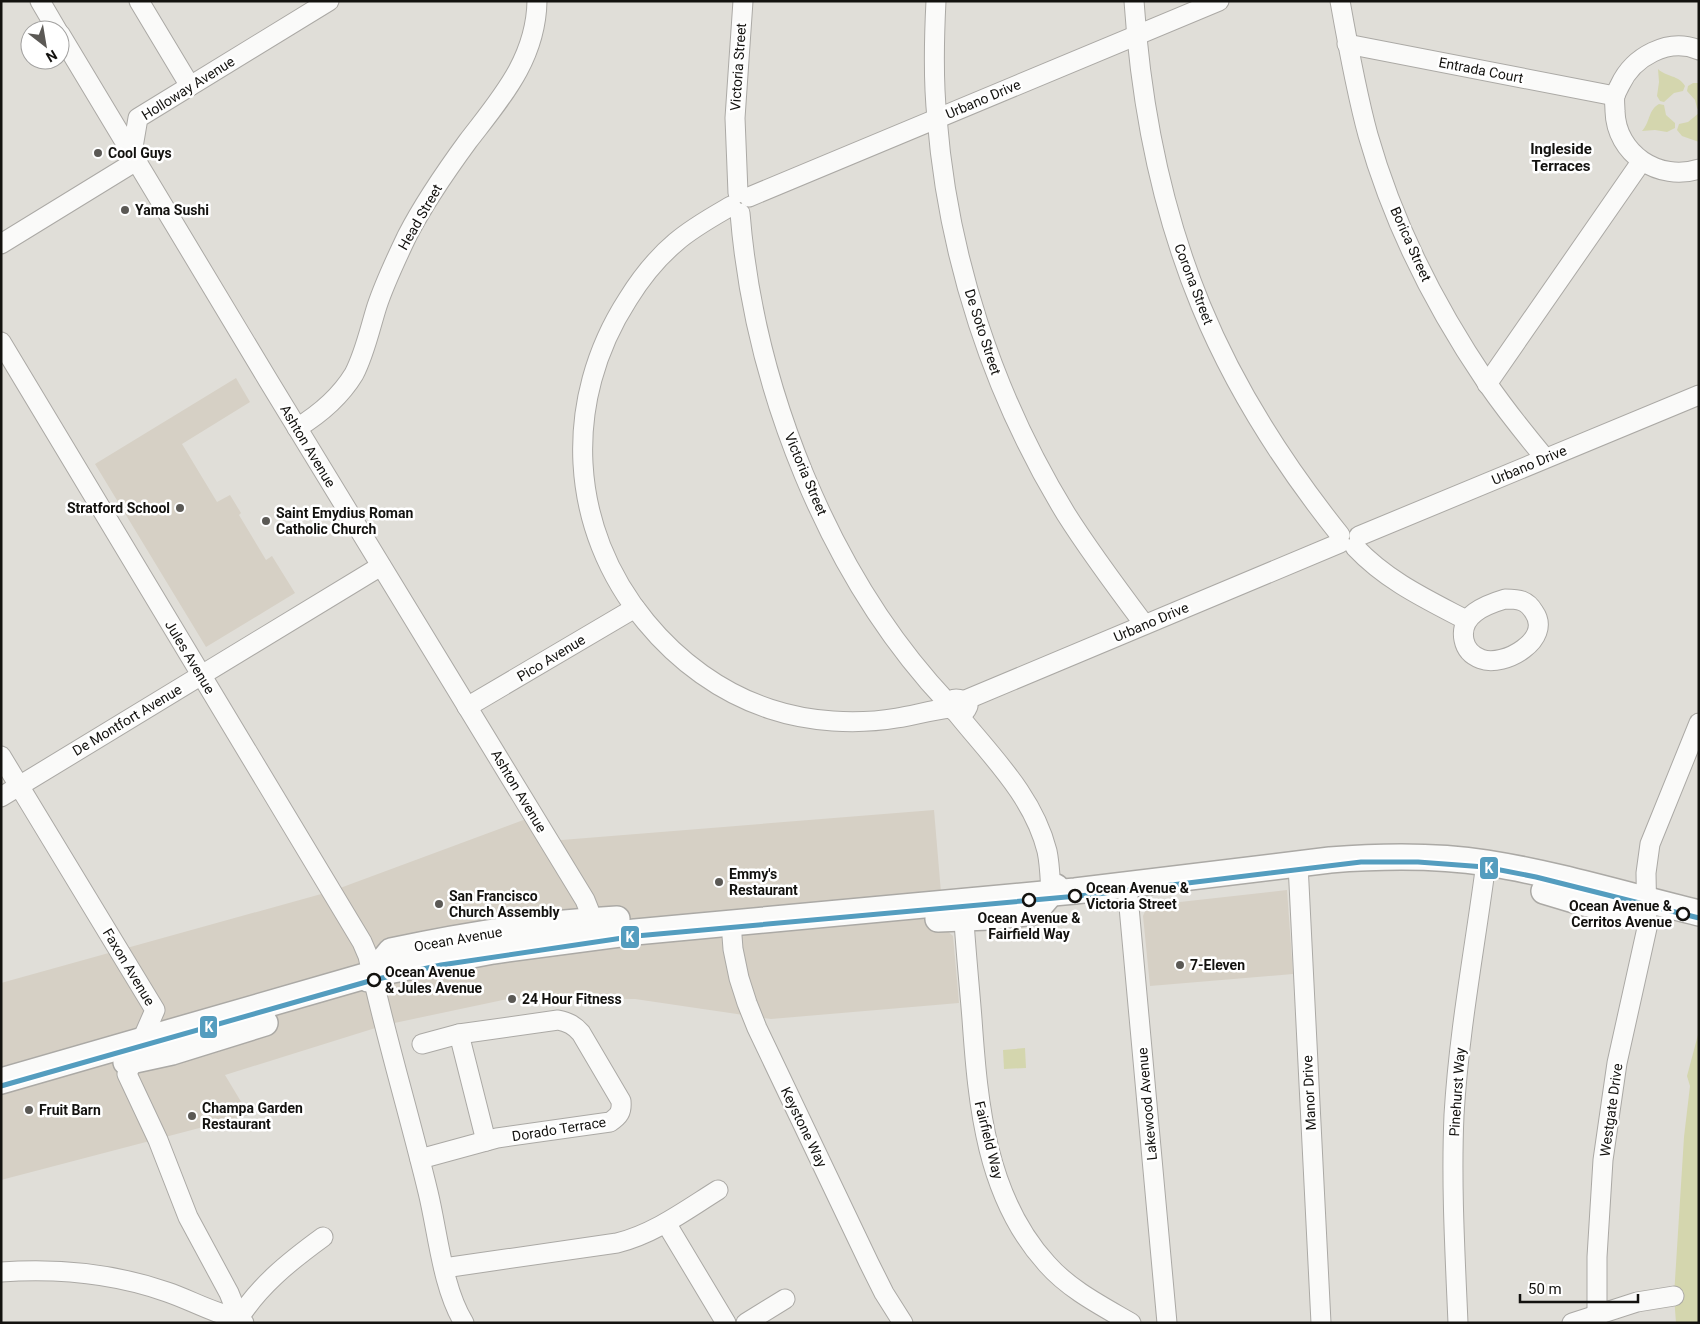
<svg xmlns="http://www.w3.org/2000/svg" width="1700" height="1324" font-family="Roboto,sans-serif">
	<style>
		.built { fill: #d6d0c5 }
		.green { fill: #d4d6ae }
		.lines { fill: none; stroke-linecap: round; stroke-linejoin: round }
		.minor-casing { stroke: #aba9a5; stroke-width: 21 }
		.major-casing { stroke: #aba9a5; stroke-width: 28 }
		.minor { stroke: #fafaf9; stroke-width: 19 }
		.major { stroke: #fafaf9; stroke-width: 25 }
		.rail-1-casing { stroke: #fff; stroke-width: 9 }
		.rail-1 { stroke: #549dbf; stroke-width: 5 }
		.poi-dot { fill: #5b5955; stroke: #fff; stroke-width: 2 }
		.stop-dot { fill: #fff; stroke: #13120f; stroke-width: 2.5 }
		.labels { text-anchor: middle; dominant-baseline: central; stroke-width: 5; stroke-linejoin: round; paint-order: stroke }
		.street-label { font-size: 14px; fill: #13120f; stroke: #fff }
		.poi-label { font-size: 14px; font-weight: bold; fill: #13120f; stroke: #fff; text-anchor: start }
		.stop-label { font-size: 14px; font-weight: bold; fill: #13120f; stroke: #fff; text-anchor: start }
		.neighbourhood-label { font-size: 15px; font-weight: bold; fill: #13120f; stroke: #fff }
		.line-badge { stroke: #fff; stroke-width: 2 }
		.badge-label { font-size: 14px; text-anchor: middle; font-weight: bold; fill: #fff }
	</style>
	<rect width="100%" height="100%" fill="#e0ded8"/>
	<g class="built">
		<polygon points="236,378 250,402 182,444 217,502 230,495 241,513 239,515 266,560 272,556 295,593 206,647 95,464"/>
		<polygon points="934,810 944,928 953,936 959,1003 771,1019 635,999 512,998 385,1025 225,1075 249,1115 1,1180 1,983 332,891 534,816 549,841"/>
		<polygon points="1287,890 1293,974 1150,986 1143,916 1146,909 1153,905"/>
	</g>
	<g class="green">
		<path d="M1658 69C1666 77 1679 75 1685 86L1683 91 1674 93 1664 102 1660 101 1657 96 1659 82Z"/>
		<polygon points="1693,83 1699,83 1699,111 1697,108 1695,100 1687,91 1688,86"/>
		<path d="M1659 104 1664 105 1666 115 1675 123V128L1667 132 1655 130 1642 131C1650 123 1648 110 1659 104Z"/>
		<polygon points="1699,113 1699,142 1682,136 1677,130 1679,124 1688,122"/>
		<polygon points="1699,1031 1699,1323 1676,1323 1674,1296 1684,1137 1690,1086 1687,1076"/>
		<polygon points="1025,1048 1026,1068 1004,1069 1003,1050"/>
	</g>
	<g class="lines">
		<defs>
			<g id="minor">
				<polyline points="40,1 57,30"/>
				<polyline points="139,1 190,86"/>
				<path d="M936 1C934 40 933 80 937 118 948 257 993 395 1066 514 1090 552 1117 588 1144 624"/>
				<path d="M1134 1C1141 106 1161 209 1201 306 1235 389 1284 465 1340 535"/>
				<path d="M1340 1C1348 46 1356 91 1368 135 1393 223 1436 308 1487 383 1505 409 1525 434 1545 458"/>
				<polyline points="60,34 268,380 585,900 589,910 593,933"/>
				<polyline points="1347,44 1615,96"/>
				<path d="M1699 50C1668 37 1633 57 1620 85 1618 89 1616 92 1615 96 1614 100 1615 106 1615 111 1616 154 1659 182 1699 169"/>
				<polyline points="738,193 735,118 743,1"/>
				<polyline points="749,197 1219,1"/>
				<path d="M731 206C712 217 692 228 676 242 657 258 641 278 628 299 562 401 568 528 646 622 678 661 721 693 770 709 809 722 856 725 897 718 915 715 932 710 950 708"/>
				<path d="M740 213C754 386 828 576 948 703L950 708C955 712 960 713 966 710L968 706C965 699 954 696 948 703"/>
				<polyline points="1,244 128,166 132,153 138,118 329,1"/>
				<path d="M1 342 362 942 368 956C385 1035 409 1113 428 1192 438 1233 442 1287 464 1323"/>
				<polyline points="1487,384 1641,162"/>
				<path d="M297 428C320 414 340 397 354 374 365 353 370 328 377 306 385 282 396 259 407 236 424 203 446 171 468 141 501 98 536 59 537 1"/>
				<polyline points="1359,536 1699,395"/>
				<path d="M1355 547C1387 581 1426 599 1466 620"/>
				<path d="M1505 599C1519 599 1527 600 1534 612 1553 639 1504 668 1481 659 1473 656 1466 650 1464 640 1459 615 1485 605 1505 599Z"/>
				<polyline points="963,701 1340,543"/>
				<polyline points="467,707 635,608"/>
				<path d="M955 711C990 755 1033 795 1047 851 1050 865 1050 879 1051 893"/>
				<polyline points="1,756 155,1010 127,1074 158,1140 188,1217 229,1293 239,1318 244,1323"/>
				<polyline points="1,797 381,566"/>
				<polyline points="1298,864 1321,1323"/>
				<polyline points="1127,885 1167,1323"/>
				<path d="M963 905C965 943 969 981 972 1019 978 1105 986 1197 1047 1264 1070 1290 1102 1306 1131 1323"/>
				<polyline points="731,923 733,949 739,978 747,1003 757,1028 869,1263 884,1293 903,1323"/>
				<polyline points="459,1034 486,1141"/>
				<path d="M420 1159 497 1138 610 1122C619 1116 622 1112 621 1101L581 1033C574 1025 568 1022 558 1020L459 1034 422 1044"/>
				<polyline points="666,1223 726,1323"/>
				<path d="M444 1268 617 1243C654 1234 686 1210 718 1190"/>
				<path d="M1 1272C58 1268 113 1273 167 1292 191 1300 214 1314 239 1318"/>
				<path d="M236 1323C257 1287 290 1261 323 1237"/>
				<polyline points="746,1323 785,1299"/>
				<path d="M1458 1323C1455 1253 1451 1184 1454 1115 1459 1030 1475 947 1486 863"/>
				<polyline points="1572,1323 1637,1302 1674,1296"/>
				<polyline points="1597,1323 1597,1257 1603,1160 1617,1063 1647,928 1646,873 1650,844 1699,723"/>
			</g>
			<g id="major">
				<polyline points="1544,891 1584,903 1629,913"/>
				<polyline points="938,919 989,917 1035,912 1056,887"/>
				<path d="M368 979 391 951C465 935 541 923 617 919"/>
				<polyline points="126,1062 172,1052 265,1023"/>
				<path d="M1 1081 372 974 493 951 635 932 1075 891 1330 860C1382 856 1435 855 1487 863 1557 874 1629 896 1699 913"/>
			</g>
		</defs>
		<use href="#minor" class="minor-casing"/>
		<use href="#major" class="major-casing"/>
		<use href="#minor" class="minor"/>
		<use href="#major" class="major"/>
		<defs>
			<polyline id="rail-1" points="1,1086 373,980 441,965 636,936 1089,895 1361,862 1418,862 1485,867 1536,877 1699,918"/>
		</defs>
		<use href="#rail-1" class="rail-1-casing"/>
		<use href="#rail-1" class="rail-1"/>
	</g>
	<g class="poi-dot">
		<circle cx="98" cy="153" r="5"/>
		<circle cx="125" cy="210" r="5"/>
		<circle cx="180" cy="508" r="5"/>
		<circle cx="266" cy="521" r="5"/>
		<circle cx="719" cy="882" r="5"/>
		<circle cx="439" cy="904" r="5"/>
		<circle cx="1180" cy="965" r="5"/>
		<circle cx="512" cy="999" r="5"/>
		<circle cx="29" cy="1110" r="5"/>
		<circle cx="192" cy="1116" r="5"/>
	</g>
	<g class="stop-dot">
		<circle cx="1075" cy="896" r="6"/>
		<circle cx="1029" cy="900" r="6"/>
		<circle cx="1683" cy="914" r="6"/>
		<circle cx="374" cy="980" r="6"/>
	</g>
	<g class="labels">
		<g class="street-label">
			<text transform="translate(738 67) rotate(-86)">Victoria Street</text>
			<text transform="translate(1481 70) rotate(11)">Entrada Court</text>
			<text transform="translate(188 88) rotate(-32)">Holloway Avenue</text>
			<text transform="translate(983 99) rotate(-23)">Urbano Drive</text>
			<text transform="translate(420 217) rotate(-60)">Head Street</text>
			<text transform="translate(1411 244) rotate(66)">Borica Street</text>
			<text transform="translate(1194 284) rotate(69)">Corona Street</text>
			<text transform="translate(983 332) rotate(72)">De Soto Street</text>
			<text transform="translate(308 446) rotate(59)">Ashton Avenue</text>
			<text transform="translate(1529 465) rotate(-23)">Urbano Drive</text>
			<text transform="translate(806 474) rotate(67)">Victoria Street</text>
			<text transform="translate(1151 622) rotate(-23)">Urbano Drive</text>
			<text transform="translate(190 657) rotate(59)">Jules Avenue</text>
			<text transform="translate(551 658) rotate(-31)">Pico Avenue</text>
			<text transform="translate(127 720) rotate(-31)">De Montfort Avenue</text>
			<text transform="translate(519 791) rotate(59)">Ashton Avenue</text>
			<text transform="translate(458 939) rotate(-10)">Ocean Avenue</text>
			<text transform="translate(129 967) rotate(59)">Faxon Avenue</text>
			<text transform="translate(1457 1092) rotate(-86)">Pinehurst Way</text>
			<text transform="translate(1309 1093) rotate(-93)">Manor Drive</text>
			<text transform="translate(1147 1104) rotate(-95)">Lakewood Avenue</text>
			<text transform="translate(1611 1110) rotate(-82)">Westgate Drive</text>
			<text transform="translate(804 1127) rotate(64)">Keystone Way</text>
			<text transform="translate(559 1129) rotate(-9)">Dorado Terrace</text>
			<text transform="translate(989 1140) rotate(76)">Fairfield Way</text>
		</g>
		<g class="poi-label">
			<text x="108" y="153">Cool Guys</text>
			<text x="135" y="210">Yama Sushi</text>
			<text x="170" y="508" text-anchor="end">Stratford School</text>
			<text x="276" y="513">Saint Emydius Roman<tspan x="276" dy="16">Catholic Church</tspan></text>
			<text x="729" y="874">Emmy's<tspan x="729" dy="16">Restaurant</tspan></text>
			<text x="449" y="896">San Francisco<tspan x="449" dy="16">Church Assembly</tspan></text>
			<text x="1190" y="965">7-Eleven</text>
			<text x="522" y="999">24 Hour Fitness</text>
			<text x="202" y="1108">Champa Garden<tspan x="202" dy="16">Restaurant</tspan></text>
			<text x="39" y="1110">Fruit Barn</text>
		</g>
		<g class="stop-label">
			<text x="1086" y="888">Ocean Avenue &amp;<tspan x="1086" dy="16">Victoria Street</tspan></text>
			<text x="1672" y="906" text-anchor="end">Ocean Avenue &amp;<tspan x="1672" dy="16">Cerritos Avenue</tspan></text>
			<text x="1029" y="918" text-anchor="middle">Ocean Avenue &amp;<tspan x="1029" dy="16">Fairfield Way</tspan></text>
			<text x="385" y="972">Ocean Avenue<tspan x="385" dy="16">&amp; Jules Avenue</tspan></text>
		</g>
		<g class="neighbourhood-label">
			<text x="1561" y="149">Ingleside<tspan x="1561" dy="17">Terraces</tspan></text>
		</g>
	</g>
	<g class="line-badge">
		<rect x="1479" y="856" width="20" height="24" rx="5" fill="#549dbf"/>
		<rect x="620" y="925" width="20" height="24" rx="5" fill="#549dbf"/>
		<rect x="199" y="1015" width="19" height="24" rx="5" fill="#549dbf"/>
	</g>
	<g class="badge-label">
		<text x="1489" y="873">K</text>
		<text x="630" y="942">K</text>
		<text x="209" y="1032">K</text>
	</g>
	<rect width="1700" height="1324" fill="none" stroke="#13120f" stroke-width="5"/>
	<g transform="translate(45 45) rotate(149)"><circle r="24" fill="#ffffff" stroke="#a1a09f"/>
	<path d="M0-4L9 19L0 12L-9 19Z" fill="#5b5955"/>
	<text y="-8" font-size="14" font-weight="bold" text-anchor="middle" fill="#13120f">N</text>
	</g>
	<path d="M1520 1294v8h118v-8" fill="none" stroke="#13120f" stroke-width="2.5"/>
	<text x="1528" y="1294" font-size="15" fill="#13120f" stroke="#ffffff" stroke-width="4" paint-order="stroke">50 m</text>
</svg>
